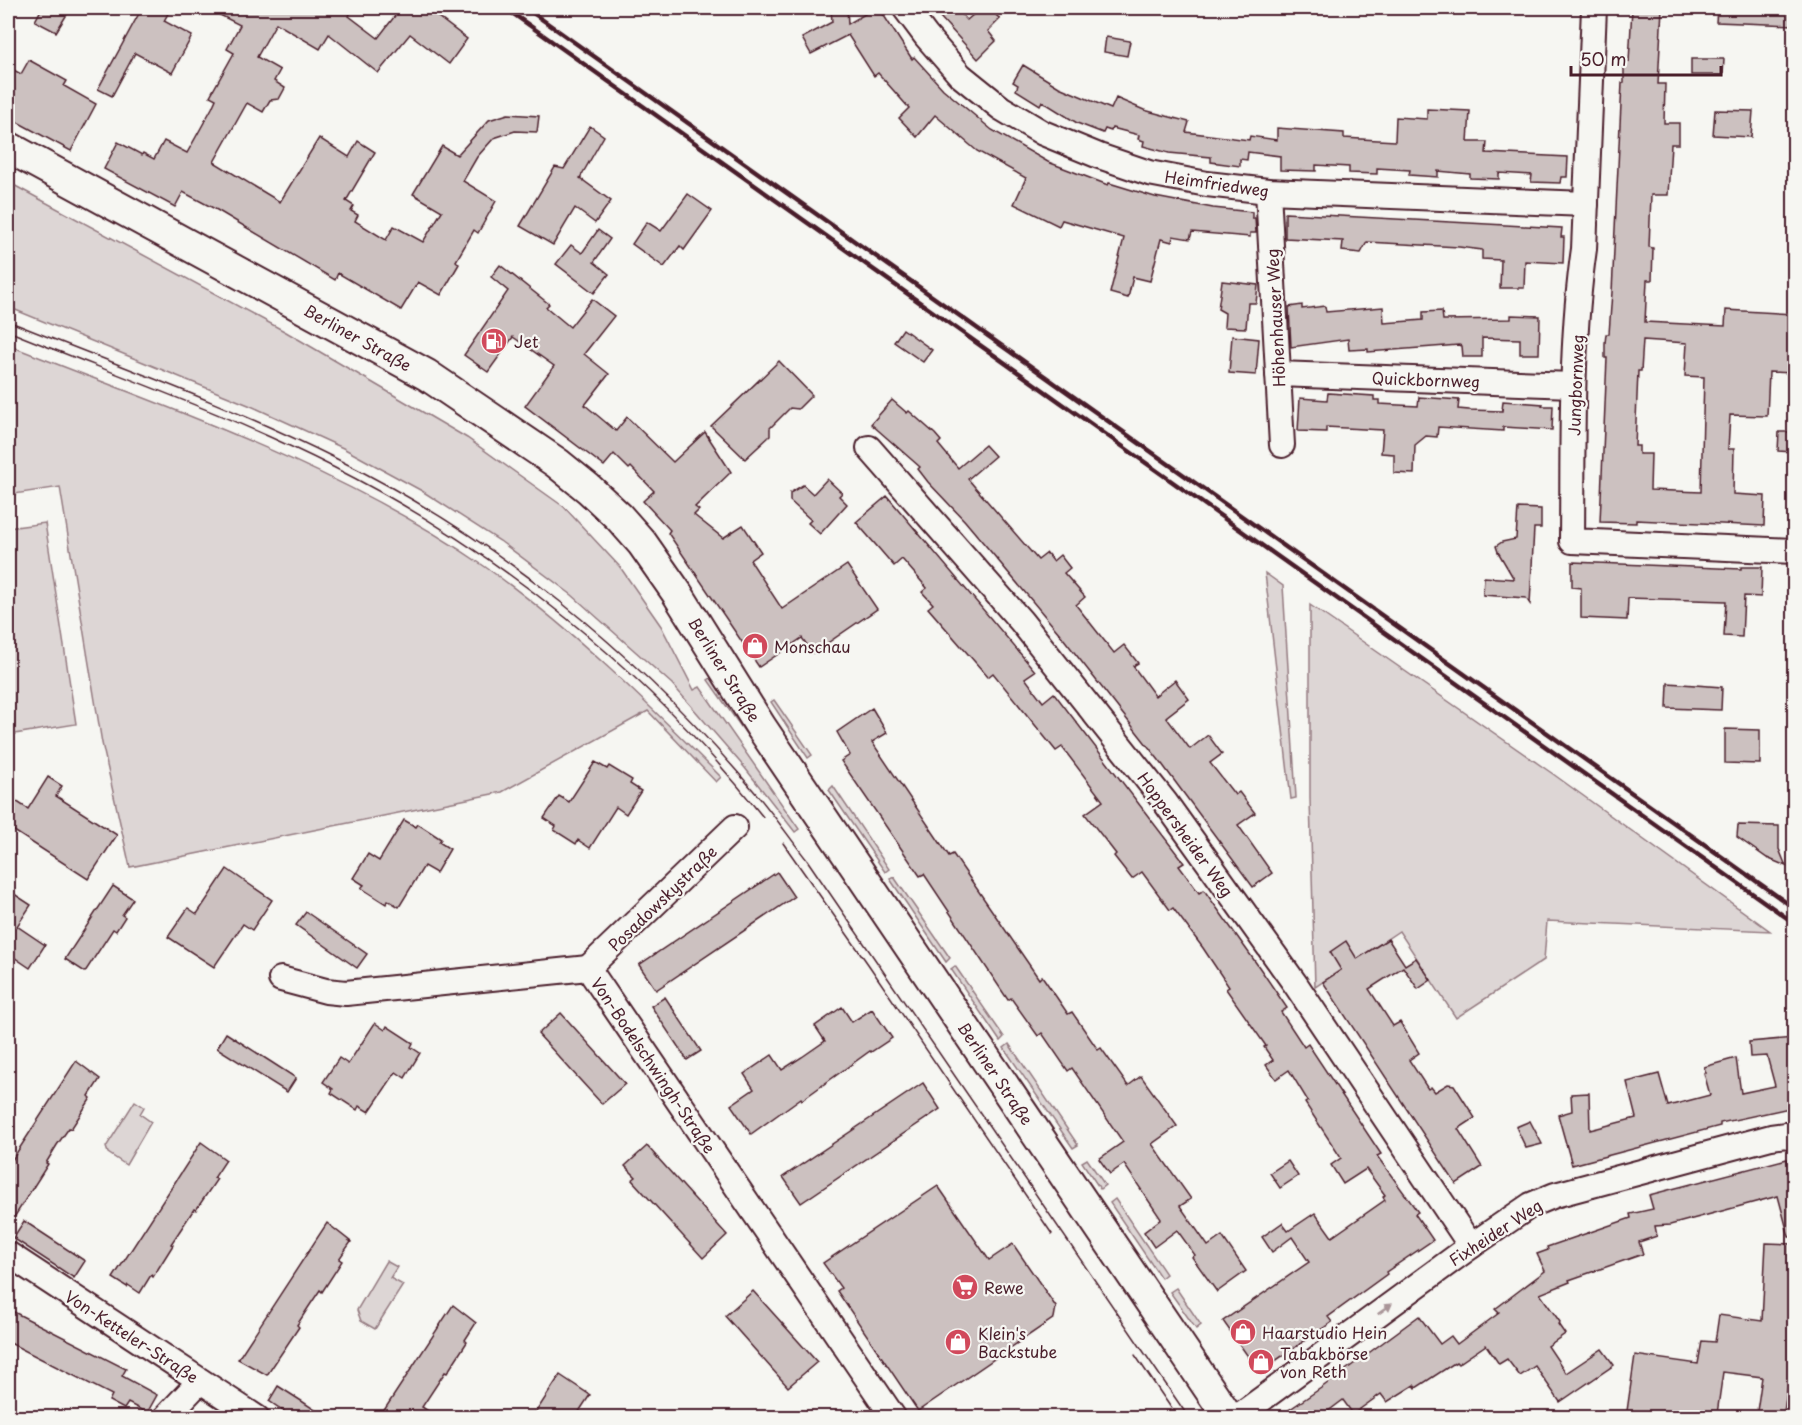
<svg xmlns="http://www.w3.org/2000/svg" width="1802" height="1425" font-family="'Playpen Sans',sans-serif">
	<style>
		.green { fill: #ddd6d5; stroke: #947a80; stroke-width: 1.5 }
		.building { fill: #ccc1c0; stroke: #4a1f2b; stroke-width: 1.5; fill-rule: evenodd }
		.lines { fill: none; stroke-linecap: round; stroke-linejoin: round }
		.minor-casing { stroke: #4a1f2b; stroke-width: 28 }
		.major-casing { stroke: #4a1f2b; stroke-width: 34 }
		.minor { stroke: #f6f6f2; stroke-width: 24 }
		.major { stroke: #f6f6f2; stroke-width: 30 }
		.tram { stroke: #4a1f2b; stroke-width: 1.5 }
		.rail { stroke: #4a1f2b; stroke-width: 4.5 }
		.oneway { fill: #a99598 }
		.labels { text-anchor: middle; dominant-baseline: central; stroke-width: 4.5; stroke-linejoin: round; paint-order: stroke }
		.street-label { font-size: 16px; fill: #4a1f2b; stroke: #f6f6f2 }
		.poi-label { font-size: 16px; fill: #4a1f2b; stroke: #f6f6f2; text-anchor: start }
	</style>
	<rect width="100%" height="100%" fill="#f6f6f2"/>
	<filter id="ink" filterUnits="userSpaceOnUse"><feTurbulence type="fractalNoise" baseFrequency=".0167" numOctaves="2"/><feDisplacementMap in="SourceGraphic" scale="12" xChannelSelector="R" yChannelSelector="G"/><feConvolveMatrix kernelMatrix="1 2 1 2 8 2 1 2 1" color-interpolation-filters="sRGB"/></filter>
	<g filter="url(#ink)">
		<g class="green">
			<polygon points="8,182 286,332 467,438 564,507 620,567 661,626 694,690 700,687 799,829 795,832 745,768 672,684 572,595 500,541 422,491 343,448 251,406 8,307"/>
			<path d="M8 345C170 409 339 466 484 566 571 627 646 702 721 777L716 782 648 711 502 792 130 867 102 743 60 487 8 495Z"/>
			<polygon points="45,523 76,724 8,735 8,528"/>
			<polygon points="1265,573 1283,586 1296,798 1291,799"/>
			<polygon points="1310,605 1553,774 1770,931 1547,921 1544,960 1456,1018 1399,931 1315,987 1310,798"/>
			<polygon points="714,676 756,738 751,741 708,680"/>
			<polygon points="774,700 812,755 808,758 771,702"/>
			<polygon points="833,786 889,869 885,872 829,790"/>
			<polygon points="894,877 950,958 946,962 890,879"/>
			<polygon points="955,966 1004,1037 1000,1041 951,969"/>
			<polygon points="1009,1044 1078,1145 1073,1148 1004,1048"/>
			<polygon points="135,1101 144,1107 140,1114 151,1122 126,1165 108,1153 106,1147"/>
			<polygon points="1087,1159 1105,1185 1100,1189 1082,1162"/>
			<polygon points="1115,1199 1166,1274 1161,1278 1110,1203"/>
			<polygon points="386,1261 397,1267 390,1278 403,1285 375,1329 361,1321 357,1310"/>
			<polygon points="1176,1288 1201,1325 1196,1329 1170,1292"/>
		</g>
		<g class="building">
			<polygon points="42,8 71,8 56,32 35,21"/>
			<polygon points="142,8 171,8 164,21 192,36 172,73 135,53 112,96 98,89"/>
			<polygon points="206,8 353,8 349,16 378,38 401,8 426,8 467,39 449,64 410,34 378,73 329,34 320,49 276,23 257,57 280,70 274,81 285,88 279,99 270,100 263,112 247,103 214,162 280,202 319,138 349,157 358,141 375,152 346,201 354,206 351,211 358,215 355,221 386,240 394,226 423,242 442,211 413,194 442,146 457,155 489,120 508,114 539,116 537,132 515,131 494,138 477,157 463,181 496,201 478,233 474,230 456,261 459,264 441,295 418,282 401,310 338,273 335,280 217,210 183,192 175,207 104,169 118,142 142,155 143,153 154,159 164,141 187,153 212,108 216,99 210,96 234,53 227,49 240,25"/>
			<polygon points="831,8 847,8 848,24 875,8 879,8 912,59 914,57 943,89 992,130 1048,162 1108,185 1109,183 1155,197 1213,208 1252,212 1252,218 1255,218 1256,233 1250,233 1250,237 1192,232 1190,239 1173,236 1172,242 1161,239 1150,281 1133,277 1128,298 1110,293 1124,238 1062,220 1059,226 1014,204 1026,178 977,151 935,115 917,137 899,118 909,108 878,73 874,76 848,35 811,54 802,38 832,22"/>
			<polygon points="949,8 956,8 967,20 981,8 989,8 1000,19 988,31 996,41 978,59 940,17"/>
			<path d="M1632 8H1662L1658 84H1665L1664 123H1679V144H1671L1668 195H1651L1649 247 1653 248 1652 280H1647L1645 322 1725 326 1726 310 1794 314V373L1769 372 1767 416 1730 415 1728 449H1734L1733 494 1765 496 1764 526 1636 520V523L1600 522 1607 358H1605V343L1606 334H1609L1612 292 1622 83H1624V61L1629 62ZM1643 340 1687 343 1685 376 1704 377 1701 492 1650 490 1651 454H1639V446H1635L1638 371H1641Z"/>
			<polygon points="1717,8 1794,8 1794,25 1716,22"/>
			<polygon points="1106,37 1130,41 1127,56 1104,52"/>
			<polygon points="1691,59 1724,59 1723,75 1691,75"/>
			<polygon points="29,60 67,81 64,86 96,104 71,151 8,117 8,67 21,74"/>
			<polygon points="1023,65 1059,87 1111,109 1116,98 1144,110 1189,122 1186,132 1249,140 1250,136 1277,140 1277,128 1344,133 1344,138 1395,141 1396,117 1427,119 1427,109 1470,111 1468,142 1487,142 1486,153 1568,157 1567,177 1561,177 1560,183 1531,182 1532,175 1499,173 1499,179 1470,178 1470,174 1438,171 1438,177 1409,175 1410,170 1377,168 1377,174 1349,173 1349,167 1316,165 1316,171 1280,170 1280,156 1248,152 1247,160 1240,159 1240,166 1211,162 1211,157 1169,153 1143,146 1144,141 1138,139 1139,135 1112,128 1111,131 1105,129 1103,133 1077,123 1042,101 1040,105 1016,90 1018,85 1013,82"/>
			<polygon points="1715,110 1753,111 1751,137 1713,135"/>
			<polygon points="590,126 604,136 580,178 611,201 595,223 575,208 553,245 520,226 555,167 564,169"/>
			<polygon points="688,194 712,211 684,250 680,246 664,267 632,244 647,222 661,231"/>
			<polygon points="1285,213 1562,228 1561,237 1564,237 1563,263 1525,261 1524,288 1500,288 1501,260 1482,259 1482,250 1459,247 1367,242 1361,253 1342,251 1343,241 1285,238"/>
			<polygon points="598,230 610,239 594,262 609,274 594,293 556,264 571,245 582,253"/>
			<polygon points="500,265 549,304 546,307 570,327 592,299 614,316 584,354 609,374 585,405 616,431 627,417 673,462 705,432 731,472 695,507 699,510 694,515 723,538 743,525 761,552 750,560 782,609 847,565 877,609 813,653 802,638 759,667 668,533 670,530 643,501 654,491 631,467 629,469 614,454 604,466 525,406 554,366 513,337 488,372 464,355 508,291 491,277"/>
			<polygon points="1222,281 1258,285 1256,303 1248,303 1246,328 1224,327 1225,313 1218,309"/>
			<polygon points="1302,305 1302,309 1325,306 1326,312 1383,307 1384,323 1423,320 1423,312 1442,311 1443,320 1511,319 1511,315 1540,316 1539,354 1520,354 1520,339 1482,338 1482,357 1463,357 1462,346 1459,345 1368,352 1368,349 1349,350 1348,339 1291,347 1289,307"/>
			<polygon points="903,329 932,350 923,362 894,342"/>
			<polygon points="1232,336 1259,339 1256,375 1229,373"/>
			<polygon points="779,361 812,395 798,409 790,408 770,428 770,436 745,459 711,426"/>
			<polygon points="1328,393 1374,396 1374,400 1379,400 1379,404 1418,406 1419,397 1459,400 1458,409 1469,410 1502,411 1503,401 1543,404 1542,406 1553,406 1552,430 1503,427 1503,431 1438,427 1437,437 1426,436 1415,445 1414,474 1394,473 1394,454 1381,453 1383,430 1326,427 1326,432 1298,431 1300,398 1327,400"/>
			<polygon points="892,400 907,413 909,411 935,434 941,441 938,444 958,468 985,445 995,456 968,479 1038,560 1047,553 1053,561 1060,555 1070,568 1064,573 1085,597 1076,605 1114,653 1124,645 1138,663 1133,666 1155,696 1175,680 1189,699 1166,717 1190,749 1208,735 1222,754 1210,763 1235,795 1239,792 1255,813 1238,825 1272,873 1253,887 1162,764 1059,633 965,521 928,482 918,469 920,467 871,424"/>
			<polygon points="1779,432 1794,432 1794,452 1778,451"/>
			<polygon points="827,479 842,493 839,496 847,504 820,534 808,523 811,520 790,501 790,493 803,485 813,494"/>
			<polygon points="887,496 1035,671 1025,678 1043,702 1054,693 1184,863 1179,866 1199,893 1204,890 1259,967 1287,1008 1281,1012 1304,1047 1308,1044 1381,1154 1377,1156 1418,1212 1415,1214 1433,1240 1386,1272 1387,1274 1328,1317 1332,1322 1259,1372 1223,1321 1309,1262 1292,1237 1272,1252 1262,1237 1282,1223 1288,1231 1315,1213 1332,1237 1385,1200 1383,1197 1385,1195 1366,1169 1343,1184 1331,1165 1341,1158 1305,1103 1308,1101 1289,1070 1276,1079 1266,1065 1273,1060 1264,1047 1266,1046 1226,989 1229,987 1203,948 1173,908 1170,910 1142,872 1132,879 1114,856 1116,854 1085,814 1103,801 1062,747 1056,751 993,673 988,677 928,608 933,604 922,592 927,588 902,559 894,566 856,522"/>
			<polygon points="1518,508 1541,509 1541,528 1534,528 1530,604 1526,598 1483,595 1484,577 1514,579 1498,552 1496,546 1502,542 1516,539"/>
			<polygon points="1572,562 1741,569 1741,567 1762,567 1761,597 1744,596 1742,637 1724,636 1726,601 1628,598 1627,620 1581,618 1581,588 1572,587"/>
			<polygon points="1668,683 1722,687 1721,710 1667,708"/>
			<polygon points="872,708 887,733 872,742 949,856 953,854 1039,979 1042,976 1068,1014 1072,1012 1098,1050 1101,1048 1128,1086 1141,1076 1177,1126 1152,1144 1191,1199 1180,1206 1208,1246 1222,1236 1246,1271 1217,1292 1192,1257 1195,1255 1177,1230 1154,1247 1144,1232 1161,1219 1124,1164 1110,1174 1099,1159 1123,1142 1072,1068 1068,1071 1042,1033 1038,1036 1011,998 1008,1000 924,874 920,876 841,761 850,755 837,732"/>
			<polygon points="1725,729 1760,730 1760,764 1725,763"/>
			<polygon points="595,762 607,769 609,766 632,780 630,784 641,791 626,814 616,807 590,848 578,840 576,844 554,830 556,826 544,818 559,796 569,802"/>
			<polygon points="48,777 62,786 56,796 117,835 88,879 8,827 8,796 28,809"/>
			<polygon points="404,820 416,827 418,824 441,839 439,842 450,849 436,873 424,866 399,907 388,900 386,904 361,888 364,885 353,878 368,854 379,861"/>
			<polygon points="1738,825 1779,826 1779,849 1786,866 1767,858 1737,837"/>
			<polygon points="227,869 272,900 252,930 243,924 214,967 168,937 188,908 197,914"/>
			<polygon points="777,872 794,897 656,990 639,965"/>
			<polygon points="113,886 133,899 122,915 125,917 116,931 113,929 85,972 65,959"/>
			<polygon points="8,890 31,905 17,926 45,945 30,968 8,953"/>
			<polygon points="306,912 367,954 357,968 296,925"/>
			<polygon points="1388,939 1405,965 1416,958 1431,980 1418,989 1403,967 1369,989 1393,1026 1400,1022 1419,1053 1409,1060 1428,1089 1431,1087 1435,1092 1448,1084 1454,1085 1475,1118 1458,1129 1482,1167 1456,1184 1323,982 1341,970 1330,952 1346,941 1357,959"/>
			<polygon points="665,997 701,1051 687,1060 651,1006"/>
			<polygon points="842,1007 852,1022 872,1009 892,1038 871,1052 870,1051 802,1100 801,1098 751,1134 731,1105 754,1089 744,1074 772,1055 782,1070 802,1057 825,1041 815,1026"/>
			<polygon points="561,1013 625,1084 602,1104 538,1034"/>
			<polygon points="375,1023 385,1030 387,1026 413,1043 411,1047 420,1053 405,1078 396,1072 369,1112 359,1106 357,1110 331,1093 333,1089 323,1082 339,1058 348,1064"/>
			<polygon points="226,1033 296,1078 287,1092 217,1048"/>
			<polygon points="1794,1038 1794,1107 1720,1123 1720,1126 1572,1165 1558,1115 1572,1111 1571,1094 1589,1093 1590,1130 1636,1118 1627,1082 1659,1074 1668,1106 1710,1095 1704,1073 1706,1073 1704,1067 1736,1058 1741,1093 1775,1086 1767,1056 1750,1057 1749,1042"/>
			<polygon points="76,1061 100,1079 89,1096 91,1098 71,1129 69,1128 57,1145 46,1163 48,1164 8,1227 8,1166"/>
			<polygon points="923,1083 940,1109 801,1203 783,1177"/>
			<polygon points="1530,1121 1542,1144 1526,1148 1516,1127"/>
			<polygon points="201,1142 226,1160 214,1178 217,1179 196,1210 194,1209 183,1226 171,1244 173,1245 153,1277 151,1275 140,1293 128,1285 127,1287 113,1278"/>
			<polygon points="647,1146 727,1235 703,1258 632,1180 636,1177 625,1166"/>
			<polygon points="1787,1159 1794,1188 1794,1237 1789,1237 1778,1196 1670,1225 1655,1226 1657,1236 1639,1242 1643,1254 1569,1280 1570,1282 1540,1294 1560,1322 1558,1324 1565,1334 1548,1346 1566,1373 1602,1349 1614,1365 1560,1402 1535,1366 1520,1376 1507,1359 1499,1364 1486,1345 1458,1364 1456,1362 1416,1388 1414,1385 1387,1402 1381,1394 1353,1414 1343,1400 1319,1418 1277,1418 1321,1388 1419,1316 1440,1344 1451,1336 1457,1344 1499,1313 1495,1309 1545,1271 1537,1254 1548,1250 1547,1247 1631,1218 1630,1214 1653,1209 1649,1195"/>
			<polygon points="1288,1161 1298,1176 1280,1188 1270,1173"/>
			<polygon points="938,1186 989,1260 1013,1244 1056,1307 1054,1318 918,1411 837,1291 841,1288 823,1263"/>
			<polygon points="24,1221 85,1261 74,1278 13,1238"/>
			<polygon points="327,1223 351,1242 339,1259 342,1261 322,1292 320,1290 308,1308 297,1325 299,1327 267,1375 238,1359"/>
			<polygon points="1766,1243 1794,1244 1794,1344 1783,1418 1756,1418 1762,1377 1723,1372 1717,1414 1711,1413 1710,1418 1626,1418 1635,1355 1698,1364 1702,1341 1715,1342 1719,1315 1762,1321"/>
			<polygon points="753,1291 817,1362 788,1387 725,1316"/>
			<polygon points="453,1305 476,1323 465,1340 467,1342 447,1373 445,1372 422,1407 439,1418 379,1418"/>
			<polygon points="8,1309 126,1369 122,1376 157,1395 147,1413 128,1403 124,1409 109,1401 112,1395 8,1342"/>
			<polygon points="560,1375 590,1395 582,1407 575,1418 532,1418"/>
			<polygon points="278,1386 303,1402 327,1418 294,1418 269,1401"/>
		</g>
		<g class="lines">
			<defs>
				<g id="minor">
					<polyline points="905,8 926,36 960,75 1001,108 1043,133 1099,156 1149,173 1207,184 1268,191 1586,204"/>
					<path d="M1594 8 1584 249C1570 346 1573 444 1572 541L1794 551"/>
					<polyline points="1268,191 1282,445"/>
					<polyline points="1278,374 1573,385"/>
					<polyline points="869,448 1021,621 1165,802 1296,985 1471,1246"/>
					<polyline points="588,968 735,827"/>
					<polyline points="281,979 326,991 346,993 588,968 894,1418"/>
					<polyline points="8,1254 257,1418"/>
					<polyline points="165,1418 200,1381"/>
					<polyline points="1236,1418 1471,1246 1531,1205 1555,1195 1771,1137 1786,1135 1794,1138"/>
				</g>
				<polyline id="major" points="8,147 427,375 557,463 589,489 619,517 642,543 677,593 761,727 1229,1418"/>
			</defs>
			<use href="#minor" class="minor-casing"/>
			<use href="#major" class="major-casing"/>
			<use href="#minor" class="minor"/>
			<use href="#major" class="major"/>
			<g class="tram">
				<path d="M8 321C117 365 229 405 335 458 496 537 637 653 753 790 772 812 789 837 807 860L1189 1418"/>
				<path d="M8 331C116 375 228 414 333 467 499 551 648 671 763 817"/>
				<polyline points="783,843 868,964 1052,1234"/>
				<polyline points="1135,1355 1178,1418"/>
			</g>
			<g class="rail">
				<polyline points="505,8 1794,923"/>
				<polyline points="526,8 1794,908"/>
			</g>
		</g>
		<defs><path id="oneway-solid" d="M-6-.8H1V-3.2L6.5 0L1 3.2V.8H-6Z" transform="scale(1.5)"/></defs>
		<use class="oneway" href="#oneway-solid" transform="translate(1385 1309) rotate(-36)"/>
	</g>
	<defs>
		<symbol id="fuel-disc" viewBox="-11 -11 22 22"><circle r="9.5" fill="#d1495b" stroke="#f6f6f2"/><path d="M-5.5-6h7V0h2V4h1.3V-2.5L3-4.5l.8-.8L6-3V5H2.5V1h-1V6h-7ZM-4.2-4.7v3.2H.2V-4.7Z" fill="#fff"/></symbol>
		<symbol id="shop-disc" viewBox="-11 -11 22 22"><circle r="9.5" fill="#d1495b" stroke="#f6f6f2"/><path d="M-5-2.5h2.3a2.7 3.5 0 0 1 5.4 0H5L5.5 6h-11ZM-1.5-2.5h3a1.5 2.3 0 0 0-3 0Z" fill="#fff"/></symbol>
		<symbol id="supermarket-disc" viewBox="-11 -11 22 22"><circle r="9.5" fill="#d1495b" stroke="#f6f6f2"/><path d="M-6-5.5h2.5l.6 2H6L4.5 2H-2.5L-4.4-4H-6ZM-1.5 3.2a1.3 1.3 0 1 0 .1 0ZM3 3.2a1.3 1.3 0 1 0 .1 0Z" fill="#fff"/></symbol>
	</defs>
	<g fill-rule="evenodd">
		<use href="#fuel-disc" x="479" y="326" width="30" height="30"/>
		<use href="#shop-disc" x="740" y="631" width="30" height="30"/>
		<use href="#supermarket-disc" x="950" y="1272" width="30" height="30"/>
		<use href="#shop-disc" x="1228" y="1317" width="30" height="30"/>
		<use href="#shop-disc" x="943" y="1327" width="30" height="30"/>
		<use href="#shop-disc" x="1246" y="1347" width="30" height="30"/>
	</g>
	<g class="labels">
		<g class="street-label">
			<text transform="translate(1217 183) rotate(8)">Heimfriedweg</text>
			<text transform="translate(1275 318) rotate(-93)">Höhenhauser Weg</text>
			<text transform="translate(358 337) rotate(29)">Berliner Straße</text>
			<text transform="translate(1426 379) rotate(2)">Quickbornweg</text>
			<text transform="translate(1575 385) rotate(-88)">Jungbornweg</text>
			<text transform="translate(725 669) rotate(58)">Berliner Straße</text>
			<text transform="translate(1186 834) rotate(54)">Hoppersheider Weg</text>
			<text transform="translate(662 898) rotate(-44)">Posadowskystraße</text>
			<text transform="translate(654 1065) rotate(56)">Von-Bodelschwingh-Straße</text>
			<text transform="translate(996 1073) rotate(56)">Berliner Straße</text>
			<text transform="translate(1495 1232) rotate(-33)">Fixheider Weg</text>
			<text transform="translate(132 1336) rotate(33)">Von-Ketteler-Straße</text>
		</g>
		<g class="poi-label">
			<text x="514" y="341">Jet</text>
			<text x="774" y="646">Monschau</text>
			<text x="984" y="1287">Rewe</text>
			<text x="1262" y="1332">Haarstudio Hein</text>
			<text x="978" y="1333">Klein's<tspan x="978" dy="18">Backstube</tspan></text>
			<text x="1280" y="1353">Tabakbörse<tspan x="1280" dy="18">von Reth</tspan></text>
		</g>
	</g>
	<rect width="1802" height="1425" fill="none" stroke="#f6f6f2" stroke-width="30"/>
	<rect x="15" y="15" width="1772" height="1395" fill="none" stroke="#4a1f2b" stroke-width="2" filter="url(#ink)"/>
	<path d="M1571 66v9h150v-9" fill="none" stroke="#4a1f2b" stroke-width="3"/>
	<text x="1580" y="66" font-size="18" fill="#4a1f2b" stroke="#f6f6f2" stroke-width="4.5" paint-order="stroke">50 m</text>
</svg>
